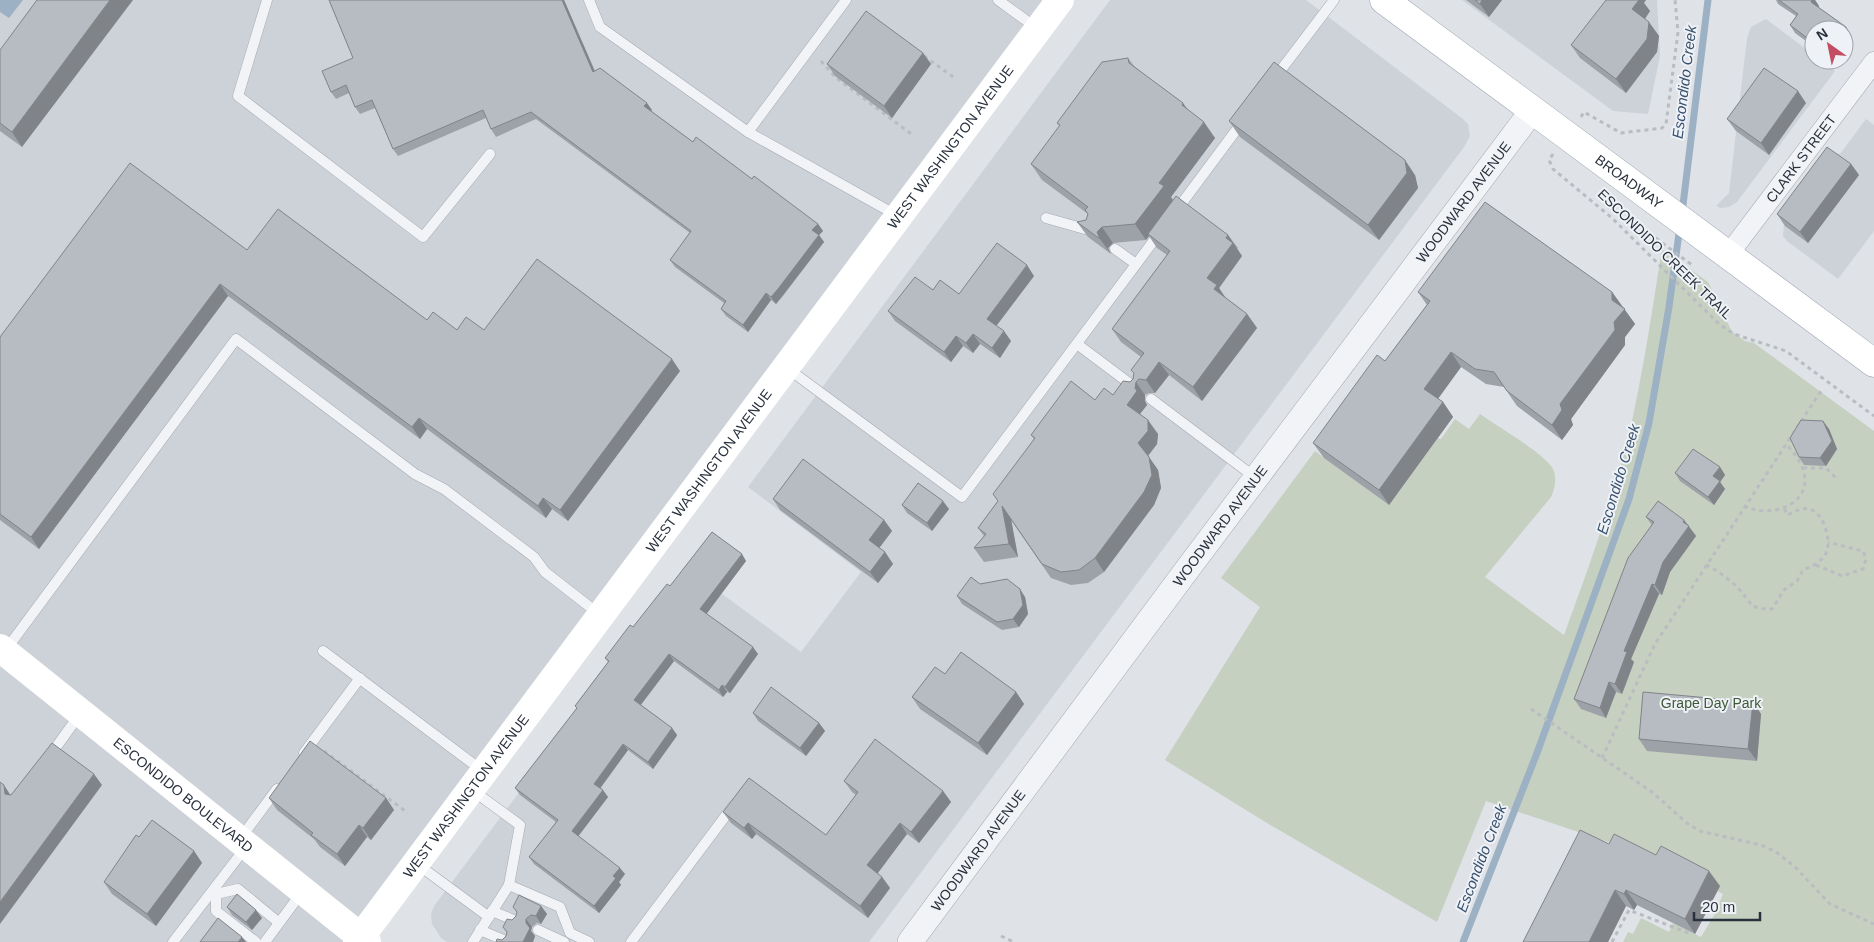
<svg xmlns="http://www.w3.org/2000/svg" width="1874" height="942" font-family="Arial,sans-serif">
	<style>
		.built { fill: #cdd2d9 }
		.green { fill: #c5d0c1 }
		.water { fill: #9db1c4 }
		.lines { fill: none; stroke-linecap: round; stroke-linejoin: round }
		.stream { stroke: #9db1c4; stroke-width: 7 }
		.service-casing { stroke: #a5a9b1; stroke-width: 11 }
		.minor-casing { stroke: #a5a9b1; stroke-width: 21 }
		.tertiary-casing { stroke: #a5a9b1; stroke-width: 26 }
		.primary-casing { stroke: #9fa7b2; stroke-width: 29 }
		.path { stroke: #b9bdc2; stroke-width: 3; stroke-dasharray: 4 4; stroke-linecap: butt }
		.service { stroke: #f1f3f6; stroke-width: 10 }
		.minor { stroke: #f1f3f6; stroke-width: 20 }
		.tertiary { stroke: #f1f3f6; stroke-width: 25 }
		.secondary { stroke: #fff; stroke-width: 28 }
		.primary { stroke: #fff; stroke-width: 28 }
		.wall { fill: #9da2a8 }
		.shaded-wall { fill: #808488 }
		.building { fill: #b7bcc3; stroke: #808488 }
		.labels { text-anchor: middle; dominant-baseline: central; stroke-width: 4; stroke-linejoin: round; paint-order: stroke }
		.street-label { font-size: 14px; fill: #29313d; stroke: #eef1f5 }
		.park-label { font-size: 14px; fill: #3e5738; stroke: #eef1f5 }
		.water-label { font-size: 15px; font-style: italic; fill: #37506d; stroke: #eef1f5 }
	</style>
	<rect width="100%" height="100%" fill="#dfe2e7"/>
	<g class="built">
		<polygon points="0,0 1060,0 357,942 0,942"/>
		<polygon points="1110,0 1306,0 1463,119 1468,124 1470,136 1464,147 869,942 447,942 441,938 432,924 431,914 434,906 687,568 801,652 861,572 748,487"/>
		<polygon points="1462,0 1657,0 1660,56 1648,114 1613,111"/>
		<polygon points="1766,19 1814,55 1814,60 1820,60 1835,71 1737,202 1729,207 1720,208 1716,206 1729,193 1747,38 1751,27"/>
		<polygon points="1866,119 1874,125 1874,231 1838,279 1787,241 1783,236 1784,223 1836,153 1840,154"/>
	</g>
	<path class="green" d="M1662 249 1708 282 1732 332 1745 341 1754 343 1874 431V942H1623L1628 932 1633 934 1641 918 1669 932 1673 923 1701 937 1716 912 1723 894 1653 857 1486 801 1437 922 1267 823 1165 760 1260 607 1221 578 1315 451 1389 505 1438 438 1441 439 1455 419 1469 429 1480 414C1495 425 1547 455 1553 469 1557 477 1555 489 1551 497L1485 577 1564 635C1584 580 1604 526 1620 469 1640 397 1650 323 1662 249Z"/>
	<polygon class="water" points="0,0 23,0 9,18 0,12"/>
	<g class="lines">
		<g class="stream">
			<polyline points="1682,213 1708,0"/>
			<polyline points="1463,942 1537,753 1629,499 1649,423 1669,307 1680,226"/>
		</g>
		<defs>
			<g id="service">
				<polyline points="267,0 238,96 423,237 490,154"/>
				<polyline points="589,0 600,27 748,132 898,216"/>
				<polyline points="998,0 1038,29"/>
				<polyline points="1274,79 1334,0"/>
				<polyline points="748,132 846,0"/>
				<polyline points="1176,211 1243,121"/>
				<polyline points="1046,218 1092,231"/>
				<polyline points="1115,249 1136,264"/>
				<polyline points="1077,344 1137,389"/>
				<polyline points="787,368 962,497 1161,231"/>
				<polyline points="1151,399 1256,478"/>
				<polyline points="5,651 236,339 415,474 444,489 534,557 545,572 599,614"/>
				<polyline points="323,651 484,772"/>
				<polyline points="304,753 360,678"/>
				<polyline points="49,757 80,714"/>
				<polyline points="472,790 520,825 509,885 560,907 570,933 589,942"/>
				<polyline points="240,839 277,789"/>
				<polyline points="417,864 489,917"/>
				<polyline points="492,911 516,921"/>
				<polyline points="480,930 506,941"/>
				<polyline points="538,930 564,942"/>
				<polyline points="173,942 246,847"/>
				<polyline points="256,942 216,911 216,894 238,889 278,922"/>
				<polyline points="265,942 302,892"/>
				<polyline points="473,942 509,885"/>
				<polyline points="631,942 733,806"/>
			</g>
			<g id="minor">
				<path id="s1" d="M1728 255 1874 62"/>
			</g>
			<g id="tertiary">
				<path id="s2" d="M910 942 1189 567 1532 111"/>
			</g>
			<g id="primary">
				<path id="s5" d="M1384 0 1874 363"/>
			</g>
		</defs>
		<use href="#service" class="service-casing"/>
		<use href="#minor" class="minor-casing"/>
		<use href="#tertiary" class="tertiary-casing"/>
		<use href="#primary" class="primary-casing"/>
		<g class="path">
			<polyline points="924,56 956,79"/>
			<polyline points="821,61 835,77 914,136"/>
			<polyline points="1581,117 1584,112 1621,133 1662,128 1666,124 1678,32 1675,0"/>
			<polyline points="1553,154 1549,160 1553,169 1612,218 1719,324 1734,334 1786,351 1874,416"/>
			<polyline points="1630,219 1692,265"/>
			<polyline points="1803,468 1826,468 1838,480"/>
			<path d="M1744 506C1765 517 1804 509 1805 481 1805 466 1795 454 1786 444"/>
			<path d="M1706 565C1716 569 1730 580 1738 588 1752 603 1748 609 1772 609L1784 590 1797 581 1803 570C1811 567 1820 563 1825 555 1833 543 1824 512 1809 509 1801 507 1795 512 1787 515L1784 508"/>
			<polyline points="1816,565 1842,576 1863,569 1866,559 1863,551 1828,542"/>
			<polyline points="1531,709 1652,792 1688,824 1700,831 1761,845 1776,852 1795,867 1830,904 1874,924"/>
			<polyline points="324,751 408,813"/>
			<polyline points="1602,758 1655,644 1823,388"/>
			<polyline points="1001,936 1014,942"/>
			<polyline points="1612,942 1629,910 1691,934"/>
		</g>
		<use href="#service" class="service"/>
		<use href="#minor" class="minor"/>
		<use href="#tertiary" class="tertiary"/>
		<g class="secondary">
			<path id="s3" d="M0 648 367 942"/>
			<path id="s4" d="M357 942 1060 0"/>
		</g>
		<use href="#primary" class="primary"/>
	</g>
	<g class="wall">
		<polygon points="329,0 564,0 595,71 652,110 651,111 693,142 752,179 818,224 823,231 819,235 824,242 783,296 776,304 771,300 748,332 726,316 721,309 724,303 675,267 670,260 690,233 536,119 496,137 491,129 486,118 398,156 393,149 375,108 360,114 355,107 349,93 336,99 331,92 353,58"/>
		<polygon points="1466,0 1502,0 1489,17"/>
		<polygon points="1776,0 1815,0 1819,6 1818,7 1846,27 1851,35 1844,45 1844,30 1814,30 1814,47 1795,33 1790,25 1796,16 1778,4"/>
		<polygon points="1644,3 1650,11 1645,19 1659,36 1657,52 1626,93 1580,58 1571,45"/>
		<polygon points="0,50 22,147 0,131"/>
		<polygon points="923,53 931,64 892,118 835,76 827,64"/>
		<polygon points="1128,58 1134,66 1189,111 1215,138 1171,197 1173,200 1228,235 1238,248 1237,249 1242,256 1219,288 1226,298 1247,314 1257,328 1202,401 1169,375 1155,393 1149,393 1145,395 1145,401 1147,405 1140,414 1158,434 1157,444 1148,456 1158,470 1161,488 1154,505 1104,572 1088,583 1071,585 1051,578 1011,520 1018,557 984,562 974,548 984,536 978,528 998,501 1034,439 1031,435 1095,400 1113,395 1133,379 1141,357 1121,342 1112,329 1167,255 1157,248 1149,236 1146,240 1113,243 1108,248 1111,254 1088,237 1077,222 1086,220 1088,214 1042,180 1031,164 1060,126 1057,123"/>
		<polygon points="1806,103 1769,155 1736,131 1727,119"/>
		<polygon points="1229,121 1415,175 1418,188 1379,240 1240,137"/>
		<polygon points="1851,164 1859,175 1808,243 1785,226 1777,214"/>
		<polygon points="247,250 427,320 457,330 484,330 680,371 568,521 552,509 546,518 427,429 420,439 228,296 39,549 0,520 0,337"/>
		<polygon points="1034,276 996,326 1011,341 1000,358 980,344 973,353 963,346 951,362 895,321 888,311 933,290 959,294"/>
		<polygon points="1418,292 1612,292 1635,324 1625,337 1625,345 1571,419 1573,425 1562,440 1517,406 1504,387 1486,384 1461,367 1438,399 1443,402 1453,417 1389,505 1324,458 1313,443 1385,361 1427,305"/>
		<polygon points="1829,429 1837,449 1826,466 1804,465 1799,457"/>
		<polygon points="1720,467 1725,475 1720,482 1725,489 1714,505 1680,481 1675,473"/>
		<polygon points="773,499 884,520 892,531 879,548 885,552 893,564 878,583 780,510"/>
		<polygon points="902,505 949,509 932,531 907,513"/>
		<polygon points="1646,517 1684,520 1696,536 1670,572 1662,595 1659,594 1631,659 1634,662 1622,694 1616,692 1606,718 1581,709 1574,699 1652,525"/>
		<polygon points="746,561 706,613 758,654 730,693 727,692 723,697 674,661 641,705 672,728 677,735 676,737 653,769 628,750 600,788 608,797 578,836 625,874 619,882 621,885 599,913 534,864 529,857 556,822 520,795 515,788 577,708 575,706 608,662 605,658 670,586"/>
		<polygon points="980,584 1025,597 1028,614 1019,627 1002,630 962,604 957,596"/>
		<polygon points="945,674 1016,692 1024,704 987,755 920,709 912,697"/>
		<polygon points="1753,702 1761,714 1757,761 1647,751 1639,739"/>
		<polygon points="753,713 819,723 825,731 806,756 758,721"/>
		<polygon points="844,781 943,791 951,802 919,843 907,834 877,873 882,877 890,888 868,918 756,834 752,839 731,823 723,812 826,835 856,795 852,792"/>
		<polygon points="269,798 386,798 394,810 371,840 367,837 345,866 320,847 314,839 277,810"/>
		<polygon points="1609,844 1720,886 1695,934 1637,905 1634,910 1626,906 1608,942 1523,942"/>
		<polygon points="194,851 202,863 156,926 112,894 104,882"/>
		<polygon points="541,906 547,914 541,924 537,923 532,927 531,931 535,936 533,942 496,942 502,940 506,936 512,920"/>
		<polygon points="227,907 262,918 252,930 232,915"/>
	</g>
	<g class="shaded-wall">
		<polygon points="110,0 133,0 22,147 12,132"/>
		<polygon points="562,0 564,0 598,79 593,72"/>
		<polygon points="1482,0 1502,0 1489,17 1480,4"/>
		<polygon points="1638,0 1646,0 1644,3 1650,11 1642,23 1632,9"/>
		<polygon points="1812,0 1815,0 1819,6 1817,10 1811,2"/>
		<polygon points="1649,22 1659,36 1657,52 1626,93 1616,79"/>
		<polygon points="1846,27 1851,35 1844,45 1844,30"/>
		<polygon points="923,53 931,64 892,118 884,106"/>
		<polygon points="1798,91 1806,103 1769,155 1761,143"/>
		<polygon points="647,103 652,110 649,113 644,106"/>
		<polygon points="1183,103 1194,118 1182,105"/>
		<polygon points="1204,122 1215,138 1171,197 1174,202 1148,234 1149,236 1146,240 1135,224 1159,183"/>
		<polygon points="1405,160 1415,175 1418,188 1379,240 1368,225"/>
		<polygon points="1851,164 1859,175 1808,243 1800,232"/>
		<polygon points="818,224 823,231 819,235 824,242 776,304 771,297 812,230"/>
		<polygon points="1102,227 1113,243 1108,248 1111,254 1100,239 1097,232"/>
		<polygon points="1228,235 1242,256 1219,288 1226,299 1223,302 1207,278"/>
		<polygon points="1027,265 1034,276 994,329 987,319"/>
		<polygon points="220,284 228,296 39,549 31,537"/>
		<polygon points="1612,292 1635,324 1625,337 1625,345 1571,419 1573,425 1562,440 1552,425 1560,404 1612,300"/>
		<polygon points="766,293 771,300 748,332 743,325"/>
		<polygon points="1247,314 1257,328 1202,401 1193,387"/>
		<polygon points="1004,331 1011,341 1000,358 992,348"/>
		<polygon points="973,334 980,344 973,353 966,343"/>
		<polygon points="956,336 963,346 951,362 944,352"/>
		<polygon points="1451,352 1461,367 1434,404 1424,389"/>
		<polygon points="672,359 680,371 568,521 560,510"/>
		<polygon points="1159,362 1169,375 1155,393 1146,380"/>
		<polygon points="1136,382 1145,395 1145,401 1147,405 1136,419 1127,405 1135,388"/>
		<polygon points="1443,402 1453,417 1389,505 1379,490"/>
		<polygon points="419,418 427,429 420,439 412,427"/>
		<polygon points="1148,420 1158,434 1157,444 1147,457 1138,443"/>
		<polygon points="1823,421 1829,429 1837,449 1826,466 1820,458"/>
		<polygon points="1149,457 1158,470 1161,488 1154,505 1104,572 1095,558"/>
		<polygon points="1720,467 1725,475 1720,482 1725,489 1714,505 1708,497 1713,476"/>
		<polygon points="543,498 552,509 546,518 538,506"/>
		<polygon points="943,501 949,509 932,531 927,523"/>
		<polygon points="1002,506 1011,519 1018,557 1009,544"/>
		<polygon points="884,520 892,531 877,551 869,540"/>
		<polygon points="1684,520 1696,536 1670,572 1662,595 1655,585 1663,562"/>
		<polygon points="885,552 893,564 878,583 870,572"/>
		<polygon points="742,554 746,561 705,616 700,609"/>
		<polygon points="1652,584 1659,594 1631,659 1634,662 1622,694 1615,684 1624,651"/>
		<polygon points="1020,589 1025,597 1028,614 1019,627 1013,619"/>
		<polygon points="753,647 758,654 730,693 725,687"/>
		<polygon points="669,654 674,661 639,707 634,700"/>
		<polygon points="1609,682 1616,692 1606,718 1600,708"/>
		<polygon points="722,685 727,692 723,697 719,690"/>
		<polygon points="1016,692 1024,704 987,755 978,743"/>
		<polygon points="1753,702 1761,714 1757,761 1748,749"/>
		<polygon points="819,723 825,731 806,756 800,748"/>
		<polygon points="672,728 677,735 676,737 653,769 648,762"/>
		<polygon points="623,744 628,750 599,790 594,784"/>
		<polygon points="94,774 102,785 0,924 0,902"/>
		<polygon points="4,785 11,796 5,794"/>
		<polygon points="603,790 608,797 577,838 572,831"/>
		<polygon points="943,791 951,802 919,843 911,832"/>
		<polygon points="386,798 394,810 371,840 363,828"/>
		<polygon points="748,823 756,834 752,839 744,828"/>
		<polygon points="900,823 907,834 875,877 867,865"/>
		<polygon points="359,825 367,837 345,866 337,854"/>
		<polygon points="194,851 202,863 156,926 147,914"/>
		<polygon points="620,868 625,874 619,882 621,885 599,913 594,906 613,876"/>
		<polygon points="1709,871 1720,886 1695,934 1685,919"/>
		<polygon points="882,877 890,888 868,918 860,906"/>
		<polygon points="1615,890 1626,906 1608,942 1589,942"/>
		<polygon points="1626,890 1637,905 1634,910 1624,894"/>
		<polygon points="541,906 547,914 541,924 536,916"/>
		<polygon points="256,910 262,918 252,930 246,922"/>
		<polygon points="526,919 532,927 531,931 535,936 533,942 523,942"/>
		<polygon points="242,937 246,942 238,942"/>
	</g>
	<g class="building">
		<polygon points="37,0 110,0 12,132 0,123 0,50"/>
		<polygon points="329,0 562,0 593,72 600,68 647,103 644,106 693,142 696,137 752,179 754,176 818,224 812,230 819,235 778,289 771,297 766,293 743,325 721,309 726,301 670,260 691,231 531,112 491,129 483,110 393,149 372,100 355,107 346,85 331,92 322,71 353,58"/>
		<polygon points="1475,0 1482,0 1480,4"/>
		<polygon points="1606,0 1639,0 1632,9 1649,22 1647,39 1616,79 1571,45"/>
		<polygon points="1779,0 1812,0 1811,2 1846,27 1844,30 1814,30 1814,43 1790,25 1798,14"/>
		<polygon points="866,11 923,53 884,106 827,64"/>
		<polygon points="1128,58 1129,63 1183,103 1182,105 1204,122 1159,183 1164,186 1135,224 1102,227 1097,232 1100,239 1077,222 1086,220 1088,214 1085,210 1088,207 1031,164 1060,125 1057,123 1102,62"/>
		<polygon points="1274,62 1405,160 1407,173 1368,225 1229,121"/>
		<polygon points="1764,68 1798,91 1761,143 1727,119"/>
		<polygon points="1827,147 1851,164 1800,232 1777,214"/>
		<polygon points="130,163 247,250 278,209 427,320 433,312 457,330 466,317 484,330 537,259 672,359 560,510 543,498 538,506 419,418 412,427 220,284 31,537 0,514 0,337"/>
		<polygon points="1176,196 1228,235 1226,238 1233,243 1207,278 1217,285 1214,289 1247,314 1193,387 1159,362 1146,380 1139,379 1136,382 1135,388 1137,391 1127,405 1148,420 1148,431 1138,443 1149,457 1152,475 1144,492 1095,558 1079,570 1061,572 1042,564 1002,506 1009,544 974,548 986,534 978,528 998,501 993,494 1035,438 1031,435 1071,381 1095,400 1104,388 1113,395 1123,381 1130,382 1133,379 1134,373 1131,370 1144,353 1112,329 1170,251 1148,234"/>
		<polygon points="1485,202 1612,292 1612,300 1625,309 1614,322 1615,330 1560,404 1562,410 1552,425 1507,391 1494,372 1475,369 1451,352 1424,389 1443,402 1379,490 1313,443 1377,355 1385,361 1430,301 1418,292"/>
		<polygon points="997,243 1027,265 987,319 1004,331 992,348 973,334 966,343 956,336 944,352 888,311 915,277 933,290 940,280 959,294"/>
		<polygon points="1801,420 1823,421 1832,441 1820,458 1799,457 1790,438"/>
		<polygon points="1693,449 1720,467 1713,476 1720,481 1708,497 1675,473"/>
		<polygon points="803,459 884,520 869,540 885,552 870,572 773,499"/>
		<polygon points="918,483 943,501 927,523 902,505"/>
		<polygon points="1658,501 1684,520 1683,522 1689,526 1663,562 1655,585 1652,584 1624,651 1627,652 1615,684 1609,682 1600,708 1574,699 1628,558 1654,522 1646,517"/>
		<polygon points="712,532 742,554 700,609 753,647 725,687 722,685 719,690 669,654 634,700 672,728 648,762 623,744 594,784 603,790 572,831 620,868 613,876 616,878 594,906 529,857 558,820 515,788 577,708 575,706 609,661 605,658 630,625 633,627 667,584 670,586"/>
		<polygon points="971,577 980,584 1007,579 1020,589 1023,605 1013,619 997,622 957,596"/>
		<polygon points="961,652 1016,692 978,743 912,697 935,667 945,674"/>
		<polygon points="771,687 819,723 800,748 753,713"/>
		<polygon points="1643,692 1753,702 1748,749 1639,739"/>
		<polygon points="875,739 943,791 911,832 900,823 867,865 882,877 860,906 748,823 744,828 723,812 749,778 826,835 858,792 844,781"/>
		<polygon points="310,741 386,798 363,828 359,825 337,854 311,835 313,833 269,798"/>
		<polygon points="52,743 94,774 0,902 0,782 4,785 5,794 11,795"/>
		<polygon points="152,820 194,851 147,914 104,882 136,835 139,837"/>
		<polygon points="1580,830 1609,844 1614,834 1656,855 1661,846 1709,871 1685,919 1626,890 1624,894 1615,890 1589,942 1523,942"/>
		<polygon points="237,894 256,910 246,922 227,907"/>
		<polygon points="519,895 541,906 536,916 531,915 526,919 526,923 530,928 523,942 496,942 497,939 502,940 506,936 507,932 503,927 507,919 512,920 516,916 517,912 513,907"/>
		<polygon points="218,918 242,937 238,942 200,942"/>
	</g>
	<g class="labels">
		<g class="street-label">
			<text stroke="none"><textPath href="#s4" startOffset="992">WEST WASHINGTON AVENUE</textPath></text>
			<text stroke="none"><textPath href="#s1" startOffset="121">CLARK STREET</textPath></text>
			<text stroke="none"><textPath href="#s5" startOffset="305">BROADWAY</textPath></text>
			<text stroke="none"><textPath href="#s2" startOffset="924">WOODWARD AVENUE</textPath></text>
			<text transform="translate(1665 254) rotate(44)">ESCONDIDO CREEK TRAIL</text>
			<text stroke="none"><textPath href="#s4" startOffset="588">WEST WASHINGTON AVENUE</textPath></text>
			<text stroke="none"><textPath href="#s2" startOffset="519">WOODWARD AVENUE</textPath></text>
			<text stroke="none"><textPath href="#s3" startOffset="235">ESCONDIDO BOULEVARD</textPath></text>
			<text stroke="none"><textPath href="#s4" startOffset="182">WEST WASHINGTON AVENUE</textPath></text>
			<text stroke="none"><textPath href="#s2" startOffset="114">WOODWARD AVENUE</textPath></text>
		</g>
		<g class="park-label">
			<text x="1711" y="703">Grape Day Park</text>
		</g>
		<g class="water-label">
			<text transform="translate(1684 82) rotate(-83)">Escondido Creek</text>
			<text transform="translate(1618 479) rotate(-73)">Escondido Creek</text>
			<text transform="translate(1481 858) rotate(-69)">Escondido Creek</text>
		</g>
	</g>
	<g transform="translate(1829 45) rotate(327)"><circle r="24" fill="#eef1f5" stroke="#9fa4ab"/>
	<path d="M0-4L9 19L0 12L-9 19Z" fill="#c34d62"/>
	<text y="-8" font-size="14" font-weight="bold" text-anchor="middle" fill="#29313d">N</text>
	</g>
	<path d="M1694 912v8h66v-8" fill="none" stroke="#29313d" stroke-width="2.5"/>
	<text x="1702" y="912" font-size="15" fill="#29313d" stroke="#eef1f5" stroke-width="4" paint-order="stroke">20 m</text>
</svg>
